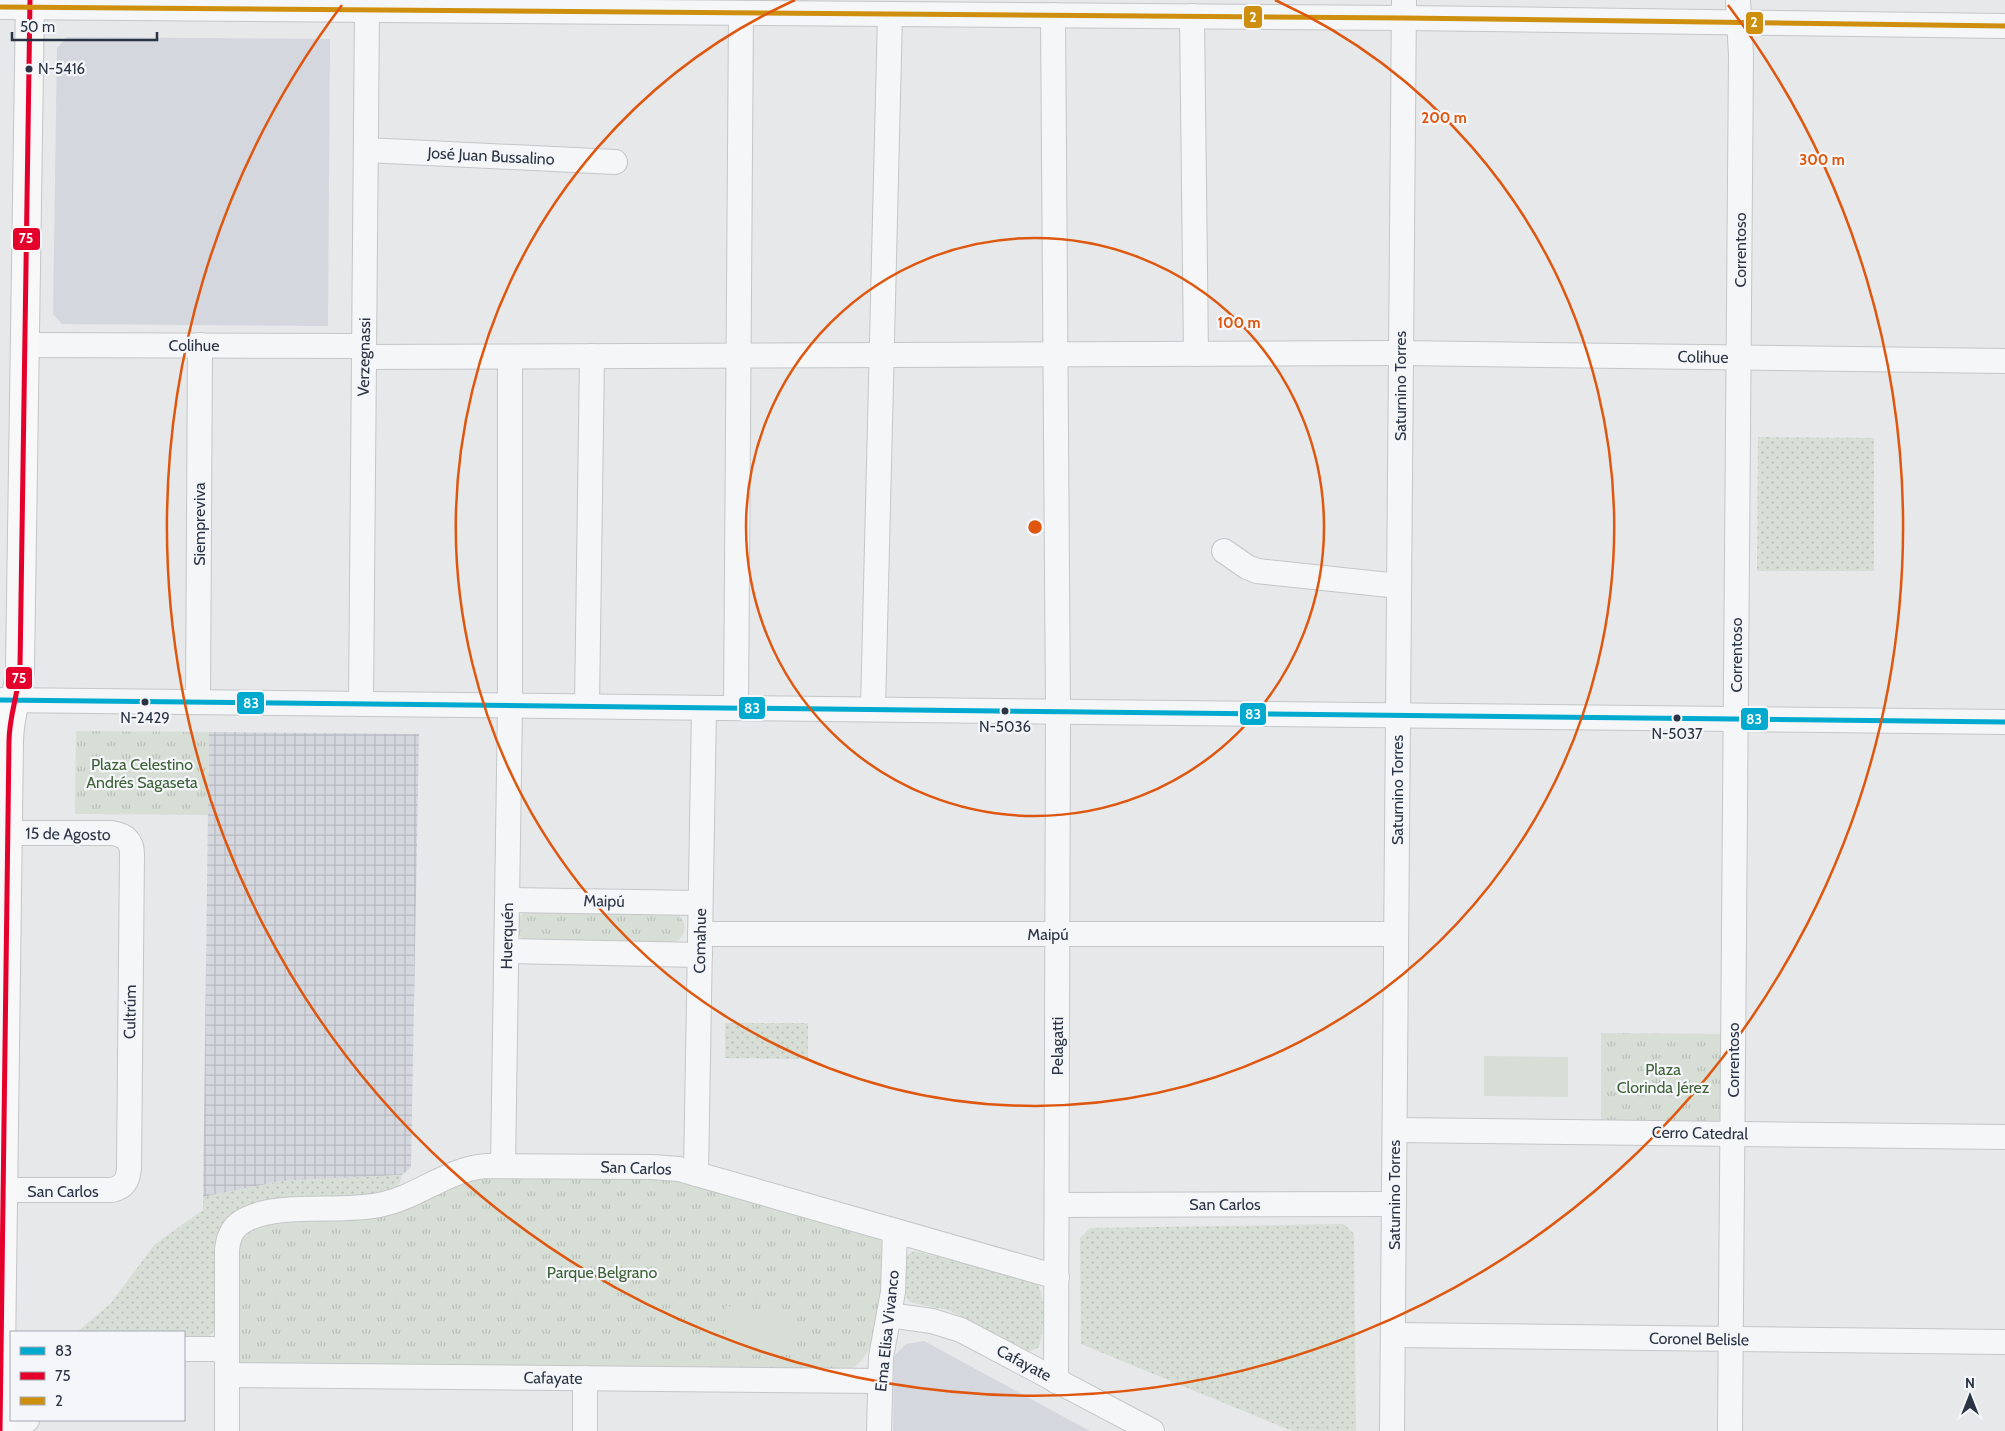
<svg xmlns="http://www.w3.org/2000/svg" width="2005" height="1431" font-family="Cabin,sans-serif">
	<style>
		.built { fill: #d4d7dd }
		.industrial { fill: url(#industrial-grid) }
		.grass { fill: url(#grass-dots) }
		.park { fill: url(#park-tufts) }
		.pitch { fill: #d6ded6 }
		.lines { fill: none; stroke-linecap: round; stroke-linejoin: round }
		.minor-casing { stroke: #c4c6c8; stroke-width: 26 }
		.major-casing { stroke: #c2c5c8; stroke-width: 30 }
		.minor { stroke: #f5f6f7; stroke-width: 24 }
		.major { stroke: #f8f8f8; stroke-width: 28 }
		.bus-1-casing { stroke: #f4f6f9; stroke-width: 9 }
		.bus-2-casing { stroke: #f4f6f9; stroke-width: 9 }
		.bus-3-casing { stroke: #f4f6f9; stroke-width: 9 }
		.bus-1 { stroke: #00a9ce; stroke-width: 5 }
		.bus-2 { stroke: #e4002b; stroke-width: 5 }
		.bus-3 { stroke: #ce8f0e; stroke-width: 5 }
		.ring { fill: none; stroke: #df570f; stroke-width: 2.5 }
		.bus-dot { fill: #2b3445; stroke: #f4f6f9; stroke-width: 2 }
		.labels { text-anchor: middle; dominant-baseline: central; stroke-width: 4.5; stroke-linejoin: round; paint-order: stroke }
		.bus-label { font-size: 15px; fill: #2b3445; stroke: #f4f6f9 }
		.street-label { font-size: 16px; fill: #2b3445; stroke: #f4f6f9 }
		.park-label { font-size: 16px; fill: #3f6138; stroke: #f4f6f9 }
		.centre { fill: #df570f; stroke: #f4f6f9; stroke-width: 2.5 }
		.ring-label { font-size: 15px; text-anchor: middle; font-weight: bold; fill: #df570f; stroke: #f4f6f9; stroke-width: 4.5; stroke-linejoin: round; paint-order: stroke }
		.line-badge { stroke: #f4f6f9; stroke-width: 2 }
		.badge-label { font-size: 14px; text-anchor: middle; font-weight: bold; fill: #fff }
	</style>
	<defs>
		<pattern id="industrial-grid" width="8" height="8" patternUnits="userSpaceOnUse" patternTransform="scale(1.25)"><rect width="8" height="8" fill="#d4d7dd"/><path d="M0 4h8M4 0v8" fill="none" stroke="#b6b9bf"/></pattern>
		<pattern id="grass-dots" width="8" height="8" patternUnits="userSpaceOnUse" patternTransform="scale(1.25)"><rect width="8" height="8" fill="#d6ded6"/><path d="M2 2h.1M6 6h.1" fill="none" stroke="#b8bfb9" stroke-width="1.8" stroke-linecap="round"/></pattern>
		<pattern id="park-tufts" width="24" height="20" patternUnits="userSpaceOnUse" patternTransform="scale(1.25)"><rect width="24" height="20" fill="#d6ded6"/><path d="M3 7l-1-3M5 7V3M7 7l1-3M15 17l-1-3M17 17v-4M19 17l1-3" fill="none" stroke="#b8bfb9"/></pattern>
	</defs>
	<rect width="100%" height="100%" fill="#e6e8ea"/>
	<g class="built">
		<polygon points="67,37 330,39 328,326 62,324 53,314 57,48"/>
		<polygon points="924,1341 1090,1431 893,1431 894,1356 906,1344"/>
	</g>
	<polygon class="industrial" points="209,732 419,734 411,1167 402,1175 282,1181 203,1197"/>
	<g class="grass">
		<polygon points="1758,437 1874,438 1874,571 1757,571"/>
		<polygon points="725,1023 808,1023 808,1059 725,1058"/>
		<path d="M402 1175 398 1187 215 1328C210 1342 196 1339 184 1339V1332H77L111 1303 155 1244 203 1210V1197L282 1181Z"/>
		<polygon points="1344,1224 1354,1234 1356,1431 1292,1431 1081,1344 1080,1238 1090,1228"/>
		<path d="M914 1251 1025 1277C1031 1280 1037 1282 1040 1289 1045 1299 1044 1339 1038 1348L1030 1351 1022 1349 949 1310 921 1305 909 1301 904 1292 906 1256Z"/>
	</g>
	<g class="park">
		<polygon points="76,731 209,732 208,815 75,814"/>
		<path d="M526 911 677 914C689 924 686 937 673 944L525 941 517 934 518 918Z"/>
		<polygon points="1601,1033 1726,1034 1722,1119 1712,1123 1601,1122"/>
		<path d="M661 1175 878 1237 883 1243C882 1278 886 1352 849 1370L241 1364 238 1361 235 1247 245 1230 463 1177Z"/>
	</g>
	<g class="pitch">
		<polygon points="1484,1056 1568,1057 1568,1097 1484,1096"/>
		<polygon points="726,1306 792,1316 792,1355 726,1354"/>
	</g>
	<g class="lines">
		<defs>
			<g id="minor">
				<polyline points="0,7 1404,18 2005,26"/>
				<polyline points="1053,15 1058,711 1056,1381"/>
				<polyline points="1192,16 1196,354"/>
				<polyline points="366,150 615,162"/>
				<polyline points="24,345 364,346"/>
				<polyline points="364,357 1401,353 2005,361"/>
				<polyline points="1224,551 1247,567 1257,571 1399,586"/>
				<polyline points="0,700 2005,722"/>
				<polyline points="198,702 200,345"/>
				<polyline points="361,704 367,9"/>
				<polyline points="587,706 592,356"/>
				<polyline points="736,708 741,13"/>
				<polyline points="873,709 890,14"/>
				<polyline points="507,900 700,903"/>
				<polyline points="700,934 1396,934"/>
				<polyline points="507,951 700,955"/>
				<polyline points="1395,1130 2005,1137"/>
				<polyline points="503,1166 510,706 510,357"/>
				<polyline points="696,1174 704,708"/>
				<path d="M0 1190H112C124 1187 128 1181 129 1168L132 854C132 841 125 835 112 833H8"/>
				<polyline points="1057,1205 1394,1204"/>
				<polyline points="889,1315 932,1321 961,1330 1152,1431"/>
				<polyline points="1393,1335 2005,1342"/>
				<polyline points="184,1349 227,1349"/>
				<polyline points="227,1375 880,1381"/>
				<polyline points="10,1431 27,1420"/>
				<path d="M227 1431V1249C229 1234 234 1225 247 1219 281 1202 341 1213 379 1205 417 1198 447 1169 486 1166L652 1167 679 1169 1057 1277"/>
				<polyline points="585,1431 585,1378"/>
				<polyline points="879,1431 881,1357 893,1292 895,1231"/>
				<polyline points="1392,1431 1404,0"/>
				<polyline points="1730,1431 1741,55 1738,0"/>
			</g>
			<path id="major" d="M0 1431 9 741C9 716 19 692 20 667L30 0"/>
		</defs>
		<use href="#minor" class="minor-casing"/>
		<use href="#major" class="major-casing"/>
		<use href="#minor" class="minor"/>
		<use href="#major" class="major"/>
		<defs>
			<polyline id="bus-1" points="0,700 2005,722"/>
			<path id="bus-2" d="M0 1431 9 741C9 716 19 692 20 667L30 0"/>
			<polyline id="bus-3" points="0,7 1404,18 2005,26"/>
		</defs>
		<use href="#bus-1" class="bus-1-casing"/>
		<use href="#bus-2" class="bus-2-casing"/>
		<use href="#bus-3" class="bus-3-casing"/>
		<use href="#bus-1" class="bus-1"/>
		<use href="#bus-2" class="bus-2"/>
		<use href="#bus-3" class="bus-3"/>
	</g>
	<g class="ring">
		<circle cx="1035" cy="527" r="289"/>
		<path d="M1275 0A579 579 0 1 1 795 0"/>
		<path d="M1728 5A868 868 0 1 1 342 5"/>
	</g>
	<g class="bus-dot">
		<circle cx="29" cy="69" r="4.5"/>
		<circle cx="145" cy="702" r="4.5"/>
		<circle cx="1005" cy="711" r="4.5"/>
		<circle cx="1677" cy="718" r="4.5"/>
	</g>
	<g class="labels">
		<g class="bus-label">
			<text x="38" y="69" text-anchor="start">N-5416</text>
			<text x="145" y="718">N-2429</text>
			<text x="1005" y="727">N-5036</text>
			<text x="1677" y="734">N-5037</text>
		</g>
		<g class="street-label">
			<text transform="translate(491 156) rotate(3)">José Juan Bussalino</text>
			<text transform="translate(1740 250) rotate(-90)">Correntoso</text>
			<text x="194" y="345">Colihue</text>
			<text transform="translate(364 357) rotate(-89)">Verzegnassi</text>
			<text transform="translate(1703 357) rotate(1)">Colihue</text>
			<text transform="translate(1400 386) rotate(-90)">Saturnino Torres</text>
			<text transform="translate(199 524) rotate(-90)">Siempreviva</text>
			<text transform="translate(1736 655) rotate(-90)">Correntoso</text>
			<text transform="translate(1397 790) rotate(-90)">Saturnino Torres</text>
			<text transform="translate(68 834) rotate(1)">15 de Agosto</text>
			<text transform="translate(604 901) rotate(1)">Maipú</text>
			<text x="1048" y="934">Maipú</text>
			<text transform="translate(507 936) rotate(-89)">Huerquén</text>
			<text transform="translate(700 941) rotate(-89)">Comahue</text>
			<text transform="translate(130 1012) rotate(-89)">Cultrúm</text>
			<text transform="translate(1057 1046) rotate(-90)">Pelagatti</text>
			<text transform="translate(1733 1060) rotate(-90)">Correntoso</text>
			<text transform="translate(1700 1133) rotate(1)">Cerro Catedral</text>
			<text transform="translate(636 1168) rotate(2)">San Carlos</text>
			<text x="63" y="1191">San Carlos</text>
			<text transform="translate(1394 1195) rotate(-90)">Saturnino Torres</text>
			<text x="1225" y="1204">San Carlos</text>
			<text transform="translate(887 1331) rotate(-84)">Ema Elisa Vivanco</text>
			<text transform="translate(1699 1339) rotate(1)">Coronel Belisle</text>
			<text transform="translate(1024 1363) rotate(28)">Cafayate</text>
			<text transform="translate(553 1378) rotate(1)">Cafayate</text>
		</g>
		<g class="park-label">
			<text x="142" y="764">Plaza Celestino<tspan x="142" dy="18">Andrés Sagaseta</tspan></text>
			<text x="1663" y="1069">Plaza<tspan x="1663" dy="18">Clorinda Jérez</tspan></text>
			<text x="602" y="1272">Parque Belgrano</text>
		</g>
	</g>
	<circle cx="1035" cy="527" r="8" class="centre"/>
	<g class="ring-label">
		<text x="1444" y="123">200 m</text>
		<text x="1822" y="165">300 m</text>
		<text x="1239" y="328">100 m</text>
	</g>
	<g class="line-badge">
		<rect x="1243" y="5" width="20" height="24" rx="5" fill="#ce8f0e"/>
		<rect x="1745" y="11" width="19" height="24" rx="5" fill="#ce8f0e"/>
		<rect x="12" y="227" width="29" height="24" rx="5" fill="#e4002b"/>
		<rect x="5" y="666" width="28" height="24" rx="5" fill="#e4002b"/>
		<rect x="236" y="691" width="29" height="24" rx="5" fill="#00a9ce"/>
		<rect x="738" y="696" width="28" height="24" rx="5" fill="#00a9ce"/>
		<rect x="1239" y="702" width="28" height="24" rx="5" fill="#00a9ce"/>
		<rect x="1740" y="707" width="29" height="24" rx="5" fill="#00a9ce"/>
	</g>
	<g class="badge-label">
		<text x="1253" y="22">2</text>
		<text x="1754" y="27">2</text>
		<text x="26" y="243">75</text>
		<text x="19" y="683">75</text>
		<text x="251" y="708">83</text>
		<text x="752" y="713">83</text>
		<text x="1253" y="719">83</text>
		<text x="1754" y="724">83</text>
	</g>
	<rect x="10" y="1331" width="175" height="90" fill="#f4f6f9" stroke="#a4a8b1"/>
	<rect x="20" y="1347" width="25" height="8" fill="#00a9ce" stroke="#a4a8b1"/>
	<text x="55" y="1356" font-size="15" fill="#2b3445">83</text>
	<rect x="20" y="1372" width="25" height="8" fill="#e4002b" stroke="#a4a8b1"/>
	<text x="55" y="1381" font-size="15" fill="#2b3445">75</text>
	<rect x="20" y="1397" width="25" height="8" fill="#ce8f0e" stroke="#a4a8b1"/>
	<text x="55" y="1406" font-size="15" fill="#2b3445">2</text>
	<g transform="translate(1970 1396)" stroke="#f4f6f9" stroke-width="4" paint-order="stroke">
	<path d="M0-4L9 19L0 12L-9 19Z" fill="#2b3445"/>
	<text y="-8" font-size="14" font-weight="bold" text-anchor="middle" fill="#2b3445">N</text>
	</g>
	<path d="M12 32v8h145v-8" fill="none" stroke="#2b3445" stroke-width="2.5"/>
	<text x="20" y="32" font-size="15" fill="#2b3445" stroke="#f4f6f9" stroke-width="4" paint-order="stroke">50 m</text>
</svg>
